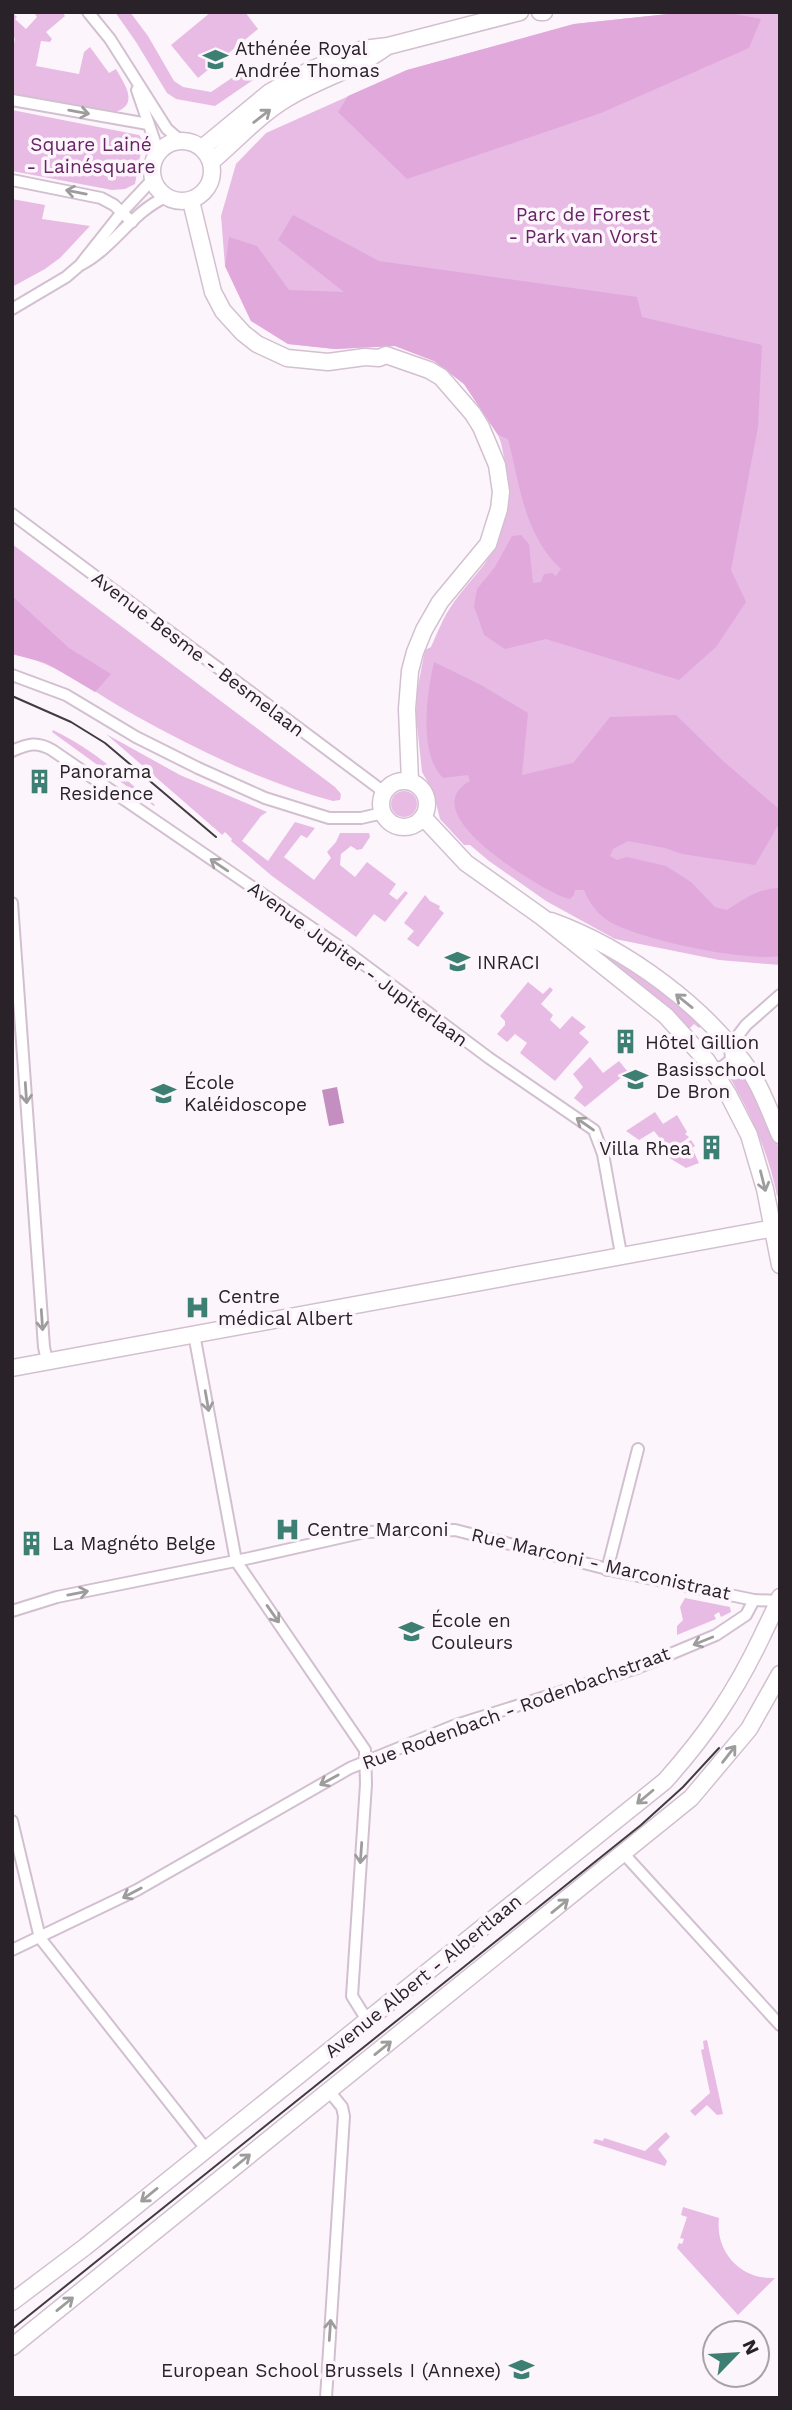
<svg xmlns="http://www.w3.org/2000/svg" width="792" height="2410" font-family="'Work Sans',sans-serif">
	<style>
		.green { fill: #e8bbe4 }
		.forest { fill: #e1a8dc }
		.water { fill: #c58ec1 }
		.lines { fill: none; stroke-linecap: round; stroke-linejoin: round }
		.street-casing { stroke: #d2c0d0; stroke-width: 14 }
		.secondary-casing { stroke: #d2c0d0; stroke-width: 19 }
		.street { stroke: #fff; stroke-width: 10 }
		.secondary { stroke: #fff; stroke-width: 16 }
		.tram { stroke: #423b41; stroke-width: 2 }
		.oneway { stroke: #9f9c9e }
		.labels { text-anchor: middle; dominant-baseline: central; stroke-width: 7; stroke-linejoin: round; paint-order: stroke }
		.poi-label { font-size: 19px; fill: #292228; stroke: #fdf5fc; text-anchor: start }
		.park-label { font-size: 19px; fill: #652463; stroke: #fdf5fc }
		.street-label { font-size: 19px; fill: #292228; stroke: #fdf5fc }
	</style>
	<rect width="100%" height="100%" fill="#fdf5fc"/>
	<g class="green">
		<path d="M12 12 17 17 15 19 26 29 37 17 35 14 37 12H62L65 16 46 32 52 39 50 42 41 41 36 66 79 74 84 52 90 47 109 73 116 69C125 85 141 106 112 113L12 94V55L15 38 12 37Z"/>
		<polygon points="115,12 130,12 148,36 174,81 183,87 211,92 248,67 259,76 215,106 176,99 167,93 136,42"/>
		<polygon points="211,12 245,12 258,29 198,78 171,45"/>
		<path d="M687 12H780V965L719 960 615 939 546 901 489 861 470 845H464L440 819 433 791 422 772 416 716 417 691 425 650 431 647C437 634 442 620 450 608 471 576 491 566 503 526L500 521 508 495 507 471 501 443 498 435 464 384 434 361 395 346 335 349 288 344 251 321 225 266 221 216 236 164 266 133 407 70 574 24Z"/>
		<polygon points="12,110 139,135 143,141 135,184 125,189 112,190 12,171"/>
		<polygon points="12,199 45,205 42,219 90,226 60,258 45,269 12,287"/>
		<path d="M12 544 335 787 341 794 340 800 333 801C263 782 199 751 136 716 94 693 60 663 12 654Z"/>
		<path d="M53 730C92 749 123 776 155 805L154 806 52 732Z"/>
		<polygon points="106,734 180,775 267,812 261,816 242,841 268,861 295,822 315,828 307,838 301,835 284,857 314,880 331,858 327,852 336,842 340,833 369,833 370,837 362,849 357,850 351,846 341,854 340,865 355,877 367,862 396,884 389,894 397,900 405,891 408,893 385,922 374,914 356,937 272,876 231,841 232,839 225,832 222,835 220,833"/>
		<circle cx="404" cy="804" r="13"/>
		<polygon points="425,895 430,901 440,906 439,909 444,913 418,947 407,939 414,931 404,923"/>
		<polygon points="614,957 641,973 702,1025 699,1028 694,1024 689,1029 646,988 607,959"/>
		<polygon points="528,982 543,994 550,987 553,990 541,1004 553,1015 550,1020 560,1029 572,1016 586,1027 579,1033 589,1042 555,1081 520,1053 527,1043 515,1034 507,1042 497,1034 505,1025 505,1021 500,1016"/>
		<polygon points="590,1057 603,1073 619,1061 628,1072 585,1107 574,1098 583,1087 573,1074"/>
		<path d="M736 1066C750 1078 775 1131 779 1150 782 1164 780 1181 780 1195L777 1196C769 1153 750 1113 729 1076V1072Z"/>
		<polygon points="655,1112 663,1124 677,1115 687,1132 685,1134 689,1137 683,1142 684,1144 691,1140 695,1146 692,1148 699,1163 686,1168 666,1156 671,1152 654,1131 639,1140 626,1131"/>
		<polygon points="685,1598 730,1607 731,1612 721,1617 719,1612 714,1615 716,1619 677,1635 677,1626 683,1620 680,1607"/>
		<polygon points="707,2040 723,2114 717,2115 707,2105 695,2116 690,2111 710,2093 701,2050 704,2049 703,2041"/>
		<polygon points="666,2132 670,2137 658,2149 667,2161 665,2166 593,2143 595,2139 603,2141 604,2138 645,2151"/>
		<path d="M683 2207 719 2218C715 2252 741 2280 775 2278L738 2315 677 2248 679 2243 682 2244 684 2239 680 2238 687 2217 681 2215Z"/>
	</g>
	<g class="forest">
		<polygon points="687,12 725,12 761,19 749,48 601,113 407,179 338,112 348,96 407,70 574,24"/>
		<path d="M293 215 379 261 637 297 642 317 762 345 758 427 731 570 746 602 716 647 679 680 546 639 505 649 484 635 474 606 477 589 495 567 512 536 521 535 529 544 533 583 541 582 544 574 552 573 556 576 561 569C524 535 520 485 508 439L498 435 464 384 434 361 395 346 335 349 288 344 251 321 225 266 229 237 257 246 289 290 344 292 278 240Z"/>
		<polygon points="12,596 69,648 111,674 95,692 46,663 12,654"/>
		<path d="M434 662 481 685 528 713 522 775 573 763 610 717 676 715 722 760 780 810V822L755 865 682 854 665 848 628 841 613 849 610 856 617 860 627 857 666 866 691 882 715 907 727 910C744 899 759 888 780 888V956C746 962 635 939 607 920 596 912 589 902 584 890H575L574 895 570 899 563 897C537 886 411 813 470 781L468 775 443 778C418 754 427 692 434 662Z"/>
	</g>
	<polygon class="water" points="337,1087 344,1123 329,1126 322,1090"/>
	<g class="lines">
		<defs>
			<g id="street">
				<polyline points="88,12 110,39 167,129 181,141"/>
				<polyline points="137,90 156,145 155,157"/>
				<polyline points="12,100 148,124"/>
				<polyline points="12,180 101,198 114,205 132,222"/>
				<path d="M82 264C114 247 133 211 166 197"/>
				<polyline points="12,309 66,277 80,265 122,212 153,179"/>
				<polyline points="12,514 384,792"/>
				<polyline points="12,675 66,695 136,737 198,768 265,798 329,818 361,818 383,813"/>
				<path d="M12 751C28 744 37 741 52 750L350 954 489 1058 594 1130 603 1154 621 1254"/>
				<polyline points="12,903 44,1347 47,1361"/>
				<polyline points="712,1068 722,1067 731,1060 730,1046 746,1025 780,995"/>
				<polyline points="194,1334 236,1561 365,1750 366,1784 352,1996 367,2020"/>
				<polyline points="607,1570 638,1449"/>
				<polyline points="12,1611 57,1597 250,1558 365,1532 455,1530 619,1572 754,1600 780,1601"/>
				<polyline points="12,1821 40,1938 206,2149"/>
				<polyline points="624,1854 780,2025"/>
				<polyline points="12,1950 137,1890 350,1768 456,1725 637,1668 716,1635 746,1615 754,1600"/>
				<polyline points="326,2398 344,2116 342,2107 329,2091"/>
			</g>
			<g id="secondary">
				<polyline points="540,12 544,12"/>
				<circle cx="182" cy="171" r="30"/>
				<polyline points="202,148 270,92 310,70 363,49 388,46 520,12"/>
				<path d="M211 162C236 141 258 116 286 99 318 79 355 70 386 47"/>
				<polyline points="191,201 213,292 223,311 243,333 257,344 287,358 328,362 365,357 379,358 386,355 429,370 441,377 473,414 481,427 497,465 501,492 499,509 488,544 440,602 424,630 415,652 410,671 407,709 410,781"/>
				<circle cx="404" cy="804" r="23"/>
				<polyline points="423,817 466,863 542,917 666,1016 707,1061 728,1094 749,1135 765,1189 780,1265"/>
				<path d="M551 921C626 948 709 1008 753 1076 764 1094 771 1115 780 1135"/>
				<polyline points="12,1368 780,1227"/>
				<path d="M12 2302 85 2247 665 1781C706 1735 735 1693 762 1636 768 1623 775 1610 780 1597"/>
				<polyline points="12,2347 691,1798 749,1729 780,1674"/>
			</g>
		</defs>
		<use href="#street" class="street-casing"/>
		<use href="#secondary" class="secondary-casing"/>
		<use href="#street" class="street"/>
		<use href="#secondary" class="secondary"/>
		<g class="tram">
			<polyline points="12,696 71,722 105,743 216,837"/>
			<polyline points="12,2329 641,1825 683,1787 719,1748"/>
		</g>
	</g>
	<defs><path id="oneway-shaft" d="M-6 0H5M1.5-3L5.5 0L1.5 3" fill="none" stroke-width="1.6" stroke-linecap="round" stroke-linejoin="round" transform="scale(1.75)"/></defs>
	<g class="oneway">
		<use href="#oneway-shaft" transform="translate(79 112) rotate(10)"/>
		<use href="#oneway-shaft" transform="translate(262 116) rotate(-38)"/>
		<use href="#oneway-shaft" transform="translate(76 192) rotate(-169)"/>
		<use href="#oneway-shaft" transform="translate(219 865) rotate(-146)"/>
		<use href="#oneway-shaft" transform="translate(684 1001) rotate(-141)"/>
		<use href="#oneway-shaft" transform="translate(26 1093) rotate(86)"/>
		<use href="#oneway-shaft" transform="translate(585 1124) rotate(-145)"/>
		<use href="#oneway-shaft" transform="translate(763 1181) rotate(76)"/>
		<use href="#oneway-shaft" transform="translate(42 1320) rotate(86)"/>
		<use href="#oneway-shaft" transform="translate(207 1401) rotate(80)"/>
		<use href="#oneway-shaft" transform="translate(78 1593) rotate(-11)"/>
		<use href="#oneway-shaft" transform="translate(273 1614) rotate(55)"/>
		<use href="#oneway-shaft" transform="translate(703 1641) rotate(158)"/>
		<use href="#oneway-shaft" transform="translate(729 1754) rotate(-52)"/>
		<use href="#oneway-shaft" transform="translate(329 1780) rotate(151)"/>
		<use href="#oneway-shaft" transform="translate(645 1797) rotate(140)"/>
		<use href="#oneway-shaft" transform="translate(361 1853) rotate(94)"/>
		<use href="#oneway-shaft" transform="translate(132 1893) rotate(152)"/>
		<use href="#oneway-shaft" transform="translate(560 1906) rotate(-39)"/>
		<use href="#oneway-shaft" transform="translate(383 2048) rotate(-39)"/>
		<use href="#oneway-shaft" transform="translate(242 2161) rotate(-39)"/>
		<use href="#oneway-shaft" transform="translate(149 2195) rotate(141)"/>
		<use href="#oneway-shaft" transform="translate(65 2304) rotate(-39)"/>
		<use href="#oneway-shaft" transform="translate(330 2330) rotate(-86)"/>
	</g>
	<defs>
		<symbol id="school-bare" viewBox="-9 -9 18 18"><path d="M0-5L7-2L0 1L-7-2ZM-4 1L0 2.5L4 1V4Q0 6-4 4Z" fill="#3d8073" stroke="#fdf5fc" stroke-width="2.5" paint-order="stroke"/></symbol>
		<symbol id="building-bare" viewBox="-9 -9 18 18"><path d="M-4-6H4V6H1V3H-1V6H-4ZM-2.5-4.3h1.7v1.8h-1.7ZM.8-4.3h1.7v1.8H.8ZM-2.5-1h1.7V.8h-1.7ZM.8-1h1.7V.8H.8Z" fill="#3d8073" stroke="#fdf5fc" stroke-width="2.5" paint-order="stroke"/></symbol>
		<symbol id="hospital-bare" viewBox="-9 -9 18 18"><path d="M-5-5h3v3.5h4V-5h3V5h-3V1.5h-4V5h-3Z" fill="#3d8073" stroke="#fdf5fc" stroke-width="2.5" paint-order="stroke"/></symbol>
	</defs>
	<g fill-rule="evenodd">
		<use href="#school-bare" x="198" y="42" width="35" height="35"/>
		<use href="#building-bare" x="22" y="764" width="35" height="35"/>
		<use href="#school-bare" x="440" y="944" width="35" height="35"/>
		<use href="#building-bare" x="608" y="1024" width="35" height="35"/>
		<use href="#school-bare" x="618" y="1062" width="35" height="35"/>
		<use href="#school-bare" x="146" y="1076" width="35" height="35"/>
		<use href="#building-bare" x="694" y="1130" width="35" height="35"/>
		<use href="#hospital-bare" x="180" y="1290" width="35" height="35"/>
		<use href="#hospital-bare" x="270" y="1512" width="35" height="35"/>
		<use href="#building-bare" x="14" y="1526" width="35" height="35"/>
		<use href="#school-bare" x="394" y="1614" width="35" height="35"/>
		<use href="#school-bare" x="504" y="2352" width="35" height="35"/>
	</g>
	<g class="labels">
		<g class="poi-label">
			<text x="235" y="48">Athénée Royal<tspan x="235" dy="22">Andrée Thomas</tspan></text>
			<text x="59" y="771">Panorama<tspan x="59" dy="22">Residence</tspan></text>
			<text x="477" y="962">INRACI</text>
			<text x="645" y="1042">Hôtel Gillion</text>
			<text x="656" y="1069">Basisschool<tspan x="656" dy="22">De Bron</tspan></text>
			<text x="184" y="1082">École<tspan x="184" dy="22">Kaléidoscope</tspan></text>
			<text x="691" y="1148" text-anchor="end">Villa Rhea</text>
			<text x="218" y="1296">Centre<tspan x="218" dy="22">médical Albert</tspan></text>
			<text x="307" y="1529">Centre Marconi</text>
			<text x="52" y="1543">La Magnéto Belge</text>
			<text x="431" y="1620">École en<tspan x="431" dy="22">Couleurs</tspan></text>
			<text x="501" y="2370" text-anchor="end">European School Brussels I (Annexe)</text>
		</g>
		<g class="park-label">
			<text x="91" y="144">Square Lainé<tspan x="91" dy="22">- Lainésquare</tspan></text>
			<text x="583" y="214">Parc de Forest<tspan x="583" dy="22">- Park van Vorst</tspan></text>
		</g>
		<g class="street-label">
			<text transform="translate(198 654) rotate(37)">Avenue Besme - Besmelaan</text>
			<text transform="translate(358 964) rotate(36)">Avenue Jupiter - Jupiterlaan</text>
			<text transform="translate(601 1564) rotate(13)">Rue Marconi - Marconistraat</text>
			<text transform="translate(516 1708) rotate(-20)">Rue Rodenbach - Rodenbachstraat</text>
			<text transform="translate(423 1976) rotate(-39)">Avenue Albert - Albertlaan</text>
		</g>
	</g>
	<rect width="792" height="2410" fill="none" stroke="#292228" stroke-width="28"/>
	<g transform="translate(736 2354) rotate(65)"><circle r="33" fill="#fdf5fc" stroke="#a8a1a7" stroke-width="2"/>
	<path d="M0-5L12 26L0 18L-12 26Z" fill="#3d8073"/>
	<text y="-10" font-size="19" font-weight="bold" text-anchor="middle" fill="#292228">N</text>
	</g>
</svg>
